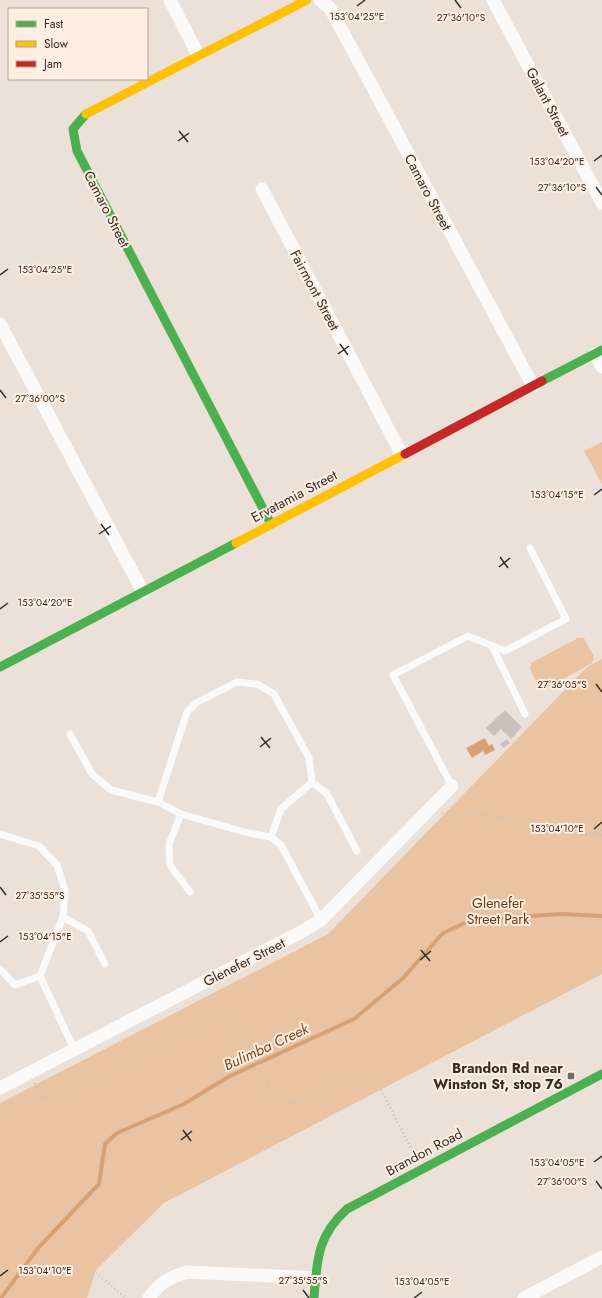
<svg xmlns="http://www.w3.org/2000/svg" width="602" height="1298" font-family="Jost,sans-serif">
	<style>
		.green { fill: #eac3a3 }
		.water { fill: #d6a275 }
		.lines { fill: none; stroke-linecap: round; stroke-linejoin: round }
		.stream { stroke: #d6a275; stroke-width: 4 }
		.building { fill: #cac1ba }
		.path { stroke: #c7c3c0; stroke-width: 2.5; stroke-dasharray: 1 3; stroke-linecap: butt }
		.lane { stroke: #fcfaf9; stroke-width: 7 }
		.street { stroke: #fcfaf9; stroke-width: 13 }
		.fast { stroke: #4caf50; stroke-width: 9 }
		.slow { stroke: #ffc107; stroke-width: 9 }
		.jam { stroke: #c62828; stroke-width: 9 }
		.ticks { fill: none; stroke: #342d27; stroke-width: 1.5 }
		.poi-dot { fill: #746c65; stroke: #ffeee1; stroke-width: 1.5 }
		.labels { text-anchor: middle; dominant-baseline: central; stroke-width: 4; stroke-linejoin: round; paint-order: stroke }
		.street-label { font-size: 14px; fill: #342d27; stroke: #ffeee1 }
		.park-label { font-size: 14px; fill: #6b3c0d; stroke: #ffeee1 }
		.poi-label { font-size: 14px; font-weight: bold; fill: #342d27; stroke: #ffeee1; text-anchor: end }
		.water-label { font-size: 15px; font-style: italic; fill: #7b4b1f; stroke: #ffeee1 }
		.ticks-label { font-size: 10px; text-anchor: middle; fill: #342d27; stroke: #ffeee1; stroke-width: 4; stroke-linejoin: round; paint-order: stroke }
	</style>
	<rect width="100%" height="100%" fill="#ece1d8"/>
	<g class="green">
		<polygon points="602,442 602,484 584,451"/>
		<polygon points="578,638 584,638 594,657 592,663 545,689 540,688 530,669 531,663"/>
		<polygon points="602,659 602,974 164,1203 96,1270 87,1298 0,1298 0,1103 328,934 587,667"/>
	</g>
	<polygon class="water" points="485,738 489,746 492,744 495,750 485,755 483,751 472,758 466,748"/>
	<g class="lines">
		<polyline class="stream" points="1,1298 39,1247 99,1184 105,1144 117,1133 184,1104 228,1077 354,1019 403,978 443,933 471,920 561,914 602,916"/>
	</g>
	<g class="building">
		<polygon points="505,710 522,727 511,739 501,729 494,736 486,728"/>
		<polygon points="507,739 510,743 504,748 500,744"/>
	</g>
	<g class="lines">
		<g class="path">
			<polyline points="442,813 451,817 473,813 511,820 530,821 563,834 576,836 597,833 602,829"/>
			<polyline points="597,833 602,836"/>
			<polyline points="35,1083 42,1098"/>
			<path d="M0 1105 42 1098 84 1086 207 1020C222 1017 230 1020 240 1032L273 1093 280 1100 289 1103 299 1102 342 1083 360 1079 379 1086 415 1156"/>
			<polyline points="96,1273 126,1298"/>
		</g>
		<g class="lane">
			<polyline points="492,646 525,714"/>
			<polyline points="70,734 92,774 111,790 158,802 181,814 248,833 271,837 281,845 321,920"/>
			<polyline points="452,786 393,675 468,636 505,651 566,619 530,548"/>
			<polyline points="158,802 187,712 196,703 237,682 257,684 274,694 309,758 312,782 327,794 357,851"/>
			<polyline points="181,814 169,844 170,865 190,892"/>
			<polyline points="0,834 39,846 57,865 65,890 63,917 40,976 74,1049"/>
			<polyline points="271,837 281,809 312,782"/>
			<polyline points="63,917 88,931 105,964"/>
			<polyline points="0,969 15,985 40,976"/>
		</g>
		<g class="street">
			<polyline points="170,0 198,55"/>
			<polyline points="320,0 330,8 533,386"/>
			<polyline points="493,0 602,203"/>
			<polyline points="262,189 402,455"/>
			<polyline points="0,324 143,592"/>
			<polyline points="595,354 602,367"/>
			<polyline points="0,1088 301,932 321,920 452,786"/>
			<path d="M149 1298C160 1282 168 1278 187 1272L316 1278"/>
			<polyline points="524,1298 602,1257"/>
		</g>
		<g class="fast">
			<polyline points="86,114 73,129 77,151 271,524"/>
			<polyline points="542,381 602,350"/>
			<polyline points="0,667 236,543"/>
			<path d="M314 1298C317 1260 317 1236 347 1209L602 1074"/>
		</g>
		<g class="slow">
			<polyline points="86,114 307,0"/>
			<polyline points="236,543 405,454"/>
		</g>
		<polyline class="jam" points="405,454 542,381"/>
	</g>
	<path class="ticks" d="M455 0 461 8M357 6 365 0M179 131 188 142M178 141 189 133M594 161 602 155M596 187 602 195M0 275 8 269M340 344 348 355M338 354 349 346M0 390 6 398M594 495 602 489M101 524 109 535M99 534 111 526M500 557 508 568M499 567 510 558M0 609 8 603M596 684 602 692M261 737 270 748M260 747 271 738M594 829 602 822M0 887 6 895M0 942 8 936M421 950 430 961M420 960 431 951M183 1130 191 1141M181 1140 192 1131M594 1162 602 1156M596 1181 602 1189M0 1276 8 1270M303 1290 309 1298M414 1298 422 1292"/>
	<rect class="poi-dot" x="567" y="1072" width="8" height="8" rx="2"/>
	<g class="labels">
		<g class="street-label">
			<text transform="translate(548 102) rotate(62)">Galant Street</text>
			<text transform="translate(428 192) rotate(62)">Camaro Street</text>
			<text transform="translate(107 209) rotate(63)">Camaro Street</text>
			<text transform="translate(315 290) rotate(62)">Fairmont Street</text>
			<text transform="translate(294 496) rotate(-28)">Ervatamia Street</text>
			<text transform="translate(244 962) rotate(-27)">Glenefer Street</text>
			<text transform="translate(424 1152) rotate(-28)">Brandon Road</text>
		</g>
		<g class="park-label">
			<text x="498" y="903">Glenefer<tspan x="498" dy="16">Street Park</tspan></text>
		</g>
		<g class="poi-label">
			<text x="563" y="1068">Brandon Rd near<tspan x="563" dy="16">Winston St, stop 76</tspan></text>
		</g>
		<g class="water-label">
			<text transform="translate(266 1047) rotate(-25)">Bulimba Creek</text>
		</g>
	</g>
	<g class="ticks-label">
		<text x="357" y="20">153°04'25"E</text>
		<text x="461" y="21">27°36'10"S</text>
		<text x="557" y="165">153°04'20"E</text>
		<text x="562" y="191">27°36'10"S</text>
		<text x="45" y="273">153°04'25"E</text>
		<text x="40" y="402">27°36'00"S</text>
		<text x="557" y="498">153°04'15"E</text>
		<text x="45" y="606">153°04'20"E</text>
		<text x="562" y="688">27°36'05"S</text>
		<text x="557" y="832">153°04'10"E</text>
		<text x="40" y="899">27°35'55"S</text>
		<text x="45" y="940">153°04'15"E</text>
		<text x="557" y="1166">153°04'05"E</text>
		<text x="562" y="1185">27°36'00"S</text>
		<text x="45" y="1274">153°04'10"E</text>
		<text x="303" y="1284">27°35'55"S</text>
		<text x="422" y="1285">153°04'05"E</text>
	</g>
	<rect x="8" y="8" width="140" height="72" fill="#ffeee1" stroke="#aea197"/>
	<rect x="16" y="21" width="20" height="6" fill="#4caf50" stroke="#aea197"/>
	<text x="44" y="28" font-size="12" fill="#342d27">Fast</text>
	<rect x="16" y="41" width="20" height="6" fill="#ffc107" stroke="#aea197"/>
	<text x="44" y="48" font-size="12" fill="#342d27">Slow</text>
	<rect x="16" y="61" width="20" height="6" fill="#c62828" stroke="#aea197"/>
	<text x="44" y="68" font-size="12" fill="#342d27">Jam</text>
</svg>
